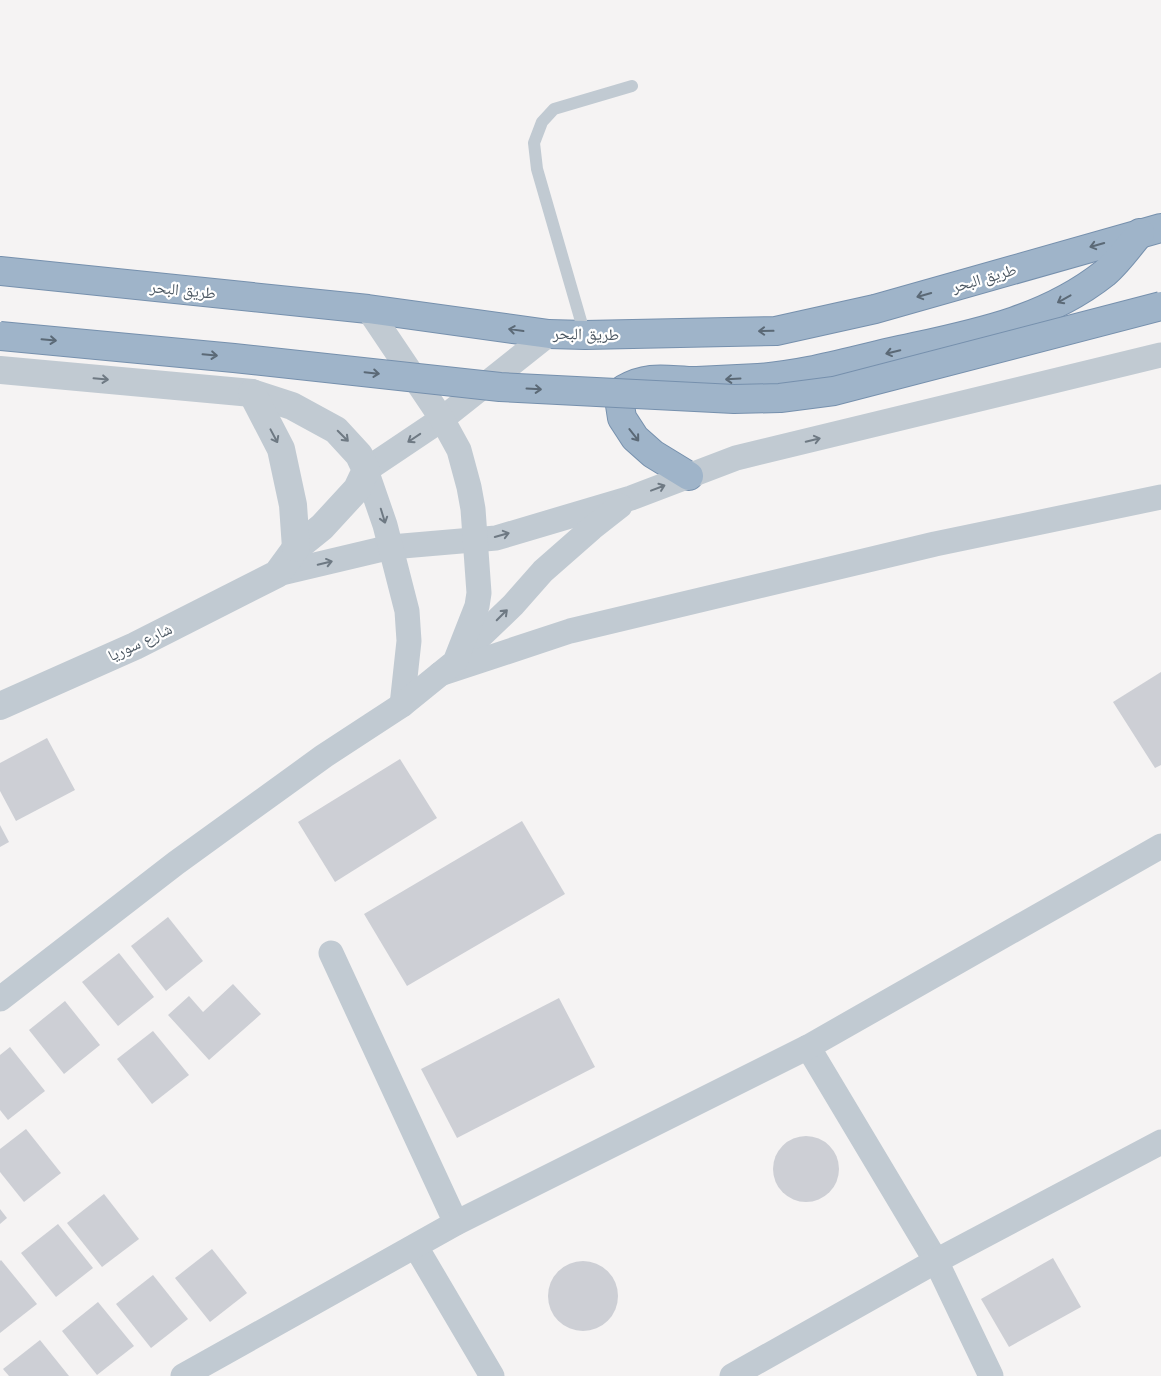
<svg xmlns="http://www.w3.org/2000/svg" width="1161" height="1376" font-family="Arial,'Noto Naskh Arabic',sans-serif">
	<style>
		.building { fill: #cdcfd5 }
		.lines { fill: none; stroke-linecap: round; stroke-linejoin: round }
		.trunk-casing { stroke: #7690ad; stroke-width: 30 }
		.service { stroke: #c1cad2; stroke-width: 12 }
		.minor { stroke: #c1cad2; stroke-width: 25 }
		.tertiary { stroke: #c1cad2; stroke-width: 28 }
		.trunk { stroke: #9fb4c9; stroke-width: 28 }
		.trunk-bridge-casing { stroke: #7690ad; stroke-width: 30; stroke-linecap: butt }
		.trunk-bridge { stroke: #9fb4c9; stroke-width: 28 }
		.oneway { stroke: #5b6976 }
		.oneway2 { stroke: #6e7983 }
		.labels { text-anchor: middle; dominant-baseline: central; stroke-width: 4.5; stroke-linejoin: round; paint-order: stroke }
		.street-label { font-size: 16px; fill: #4a5661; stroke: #fff }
	</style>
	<rect width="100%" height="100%" fill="#f5f3f3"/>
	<g class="building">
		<polygon points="1161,672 1161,765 1155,768 1113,702"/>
		<polygon points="47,738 75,790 16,821 0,791 0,763"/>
		<polygon points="400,759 437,818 335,882 298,822"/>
		<polygon points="522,821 565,894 407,986 364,914"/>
		<polygon points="0,825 9,842 0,847"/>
		<polygon points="168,917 203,961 166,991 131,946"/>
		<polygon points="119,953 154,997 118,1026 82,982"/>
		<polygon points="233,984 261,1014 209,1060 168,1015 189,996 203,1012"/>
		<polygon points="559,998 595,1067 457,1138 421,1069"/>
		<polygon points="65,1001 100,1045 64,1074 29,1030"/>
		<polygon points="153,1031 189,1075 152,1104 117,1059"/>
		<polygon points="10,1047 45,1091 8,1120 0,1110 0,1055"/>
		<polygon points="26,1129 61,1173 24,1202 0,1172 0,1149"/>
		<circle cx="806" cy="1169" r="33"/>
		<polygon points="104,1194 139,1239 102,1267 67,1223"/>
		<polygon points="0,1209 7,1218 0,1224"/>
		<polygon points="58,1224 93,1268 56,1297 21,1253"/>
		<polygon points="212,1249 247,1293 210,1322 175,1278"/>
		<polygon points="1053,1258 1081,1307 1009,1347 981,1299"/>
		<polygon points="1,1260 37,1304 0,1333 0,1261"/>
		<circle cx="583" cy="1296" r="35"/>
		<polygon points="153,1275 188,1319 151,1348 116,1304"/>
		<polygon points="98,1302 134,1346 97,1375 62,1331"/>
		<polygon points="40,1340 69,1376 9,1376 3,1369"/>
	</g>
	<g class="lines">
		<defs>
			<g id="trunk">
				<polyline points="0,271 368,309 549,334 585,335 776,331 875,309 1161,228"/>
				<path d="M689 476 653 454 635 438 622 418 620 405 624 389C650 374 669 381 697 381 717 380 738 379 758 378 803 375 847 362 891 352 967 335 1042 323 1105 273 1118 262 1129 246 1140 233"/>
			</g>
		</defs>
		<use href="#trunk" class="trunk-casing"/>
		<polyline class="service" points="585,335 537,169 534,143 542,122 554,109 632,86"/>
		<g class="minor">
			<polyline points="277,574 391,547 496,538 631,498 736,458 1161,355"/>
			<polyline points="463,653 513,605 543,571 592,528 620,506"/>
			<polyline points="440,674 570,631 935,544 1161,497"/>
			<polyline points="402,705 409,641 407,611 385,525 366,470 442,419 549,334"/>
			<polyline points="331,953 456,1223"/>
			<polyline points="0,999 176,863 324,756 402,705 455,662 477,606 479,593 473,509 469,487 459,450 442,419 368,309"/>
			<polyline points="808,1047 936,1261 991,1376"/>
			<polyline points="416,1247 492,1376"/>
			<polyline points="183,1376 456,1223 808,1047 1161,846"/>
			<polyline points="732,1376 936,1261 1161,1142"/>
		</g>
		<g class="tertiary">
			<polyline points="0,370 252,393 292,406 336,430 359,455 366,470 357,489 322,527 296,548 277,574 135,646 0,706"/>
			<polyline points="252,393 281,449 293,505 296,548"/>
		</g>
		<use href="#trunk" class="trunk"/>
		<defs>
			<polyline id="trunk-bridge" points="0,336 234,358 500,387 734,399 780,398 834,391 1161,306"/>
		</defs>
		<use href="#trunk-bridge" class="trunk-bridge-casing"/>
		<use href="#trunk-bridge" class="trunk-bridge"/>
	</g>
	<defs><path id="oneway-shaft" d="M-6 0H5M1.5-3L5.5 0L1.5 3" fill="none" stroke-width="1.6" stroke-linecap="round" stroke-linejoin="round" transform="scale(1.25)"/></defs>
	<g class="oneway">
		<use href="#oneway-shaft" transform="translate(1097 245) rotate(164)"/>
		<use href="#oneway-shaft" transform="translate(924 295) rotate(164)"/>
		<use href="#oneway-shaft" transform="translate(1064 299) rotate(151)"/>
		<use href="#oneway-shaft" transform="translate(516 330) rotate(-172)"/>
		<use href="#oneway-shaft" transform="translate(766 331) rotate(179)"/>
		<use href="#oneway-shaft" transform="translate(49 340) rotate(5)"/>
		<use href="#oneway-shaft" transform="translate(893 352) rotate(167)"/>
		<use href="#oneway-shaft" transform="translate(210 355) rotate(5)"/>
		<use href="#oneway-shaft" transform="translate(372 373) rotate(6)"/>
		<use href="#oneway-shaft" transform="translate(733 379) rotate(177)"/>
		<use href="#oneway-shaft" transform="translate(534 389) rotate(3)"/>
		<use href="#oneway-shaft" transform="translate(634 435) rotate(52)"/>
	</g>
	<g class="oneway2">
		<use href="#oneway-shaft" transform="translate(101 379) rotate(5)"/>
		<use href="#oneway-shaft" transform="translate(274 436) rotate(62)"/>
		<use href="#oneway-shaft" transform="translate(343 436) rotate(45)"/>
		<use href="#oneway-shaft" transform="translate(414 438) rotate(146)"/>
		<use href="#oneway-shaft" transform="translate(813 440) rotate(-14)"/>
		<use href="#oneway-shaft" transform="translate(658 488) rotate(-21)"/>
		<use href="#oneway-shaft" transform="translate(383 516) rotate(73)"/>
		<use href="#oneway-shaft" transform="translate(502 535) rotate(-16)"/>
		<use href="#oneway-shaft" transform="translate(325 563) rotate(-13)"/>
		<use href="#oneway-shaft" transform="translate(502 615) rotate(-45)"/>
	</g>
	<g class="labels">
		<g class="street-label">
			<text transform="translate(984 278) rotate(-16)">طريق البحر</text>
			<text transform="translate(183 290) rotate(6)">طريق البحر</text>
			<text transform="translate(586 334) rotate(1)">طريق البحر</text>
			<text transform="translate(140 642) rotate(-25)">شارع سوريا</text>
		</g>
	</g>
</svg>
